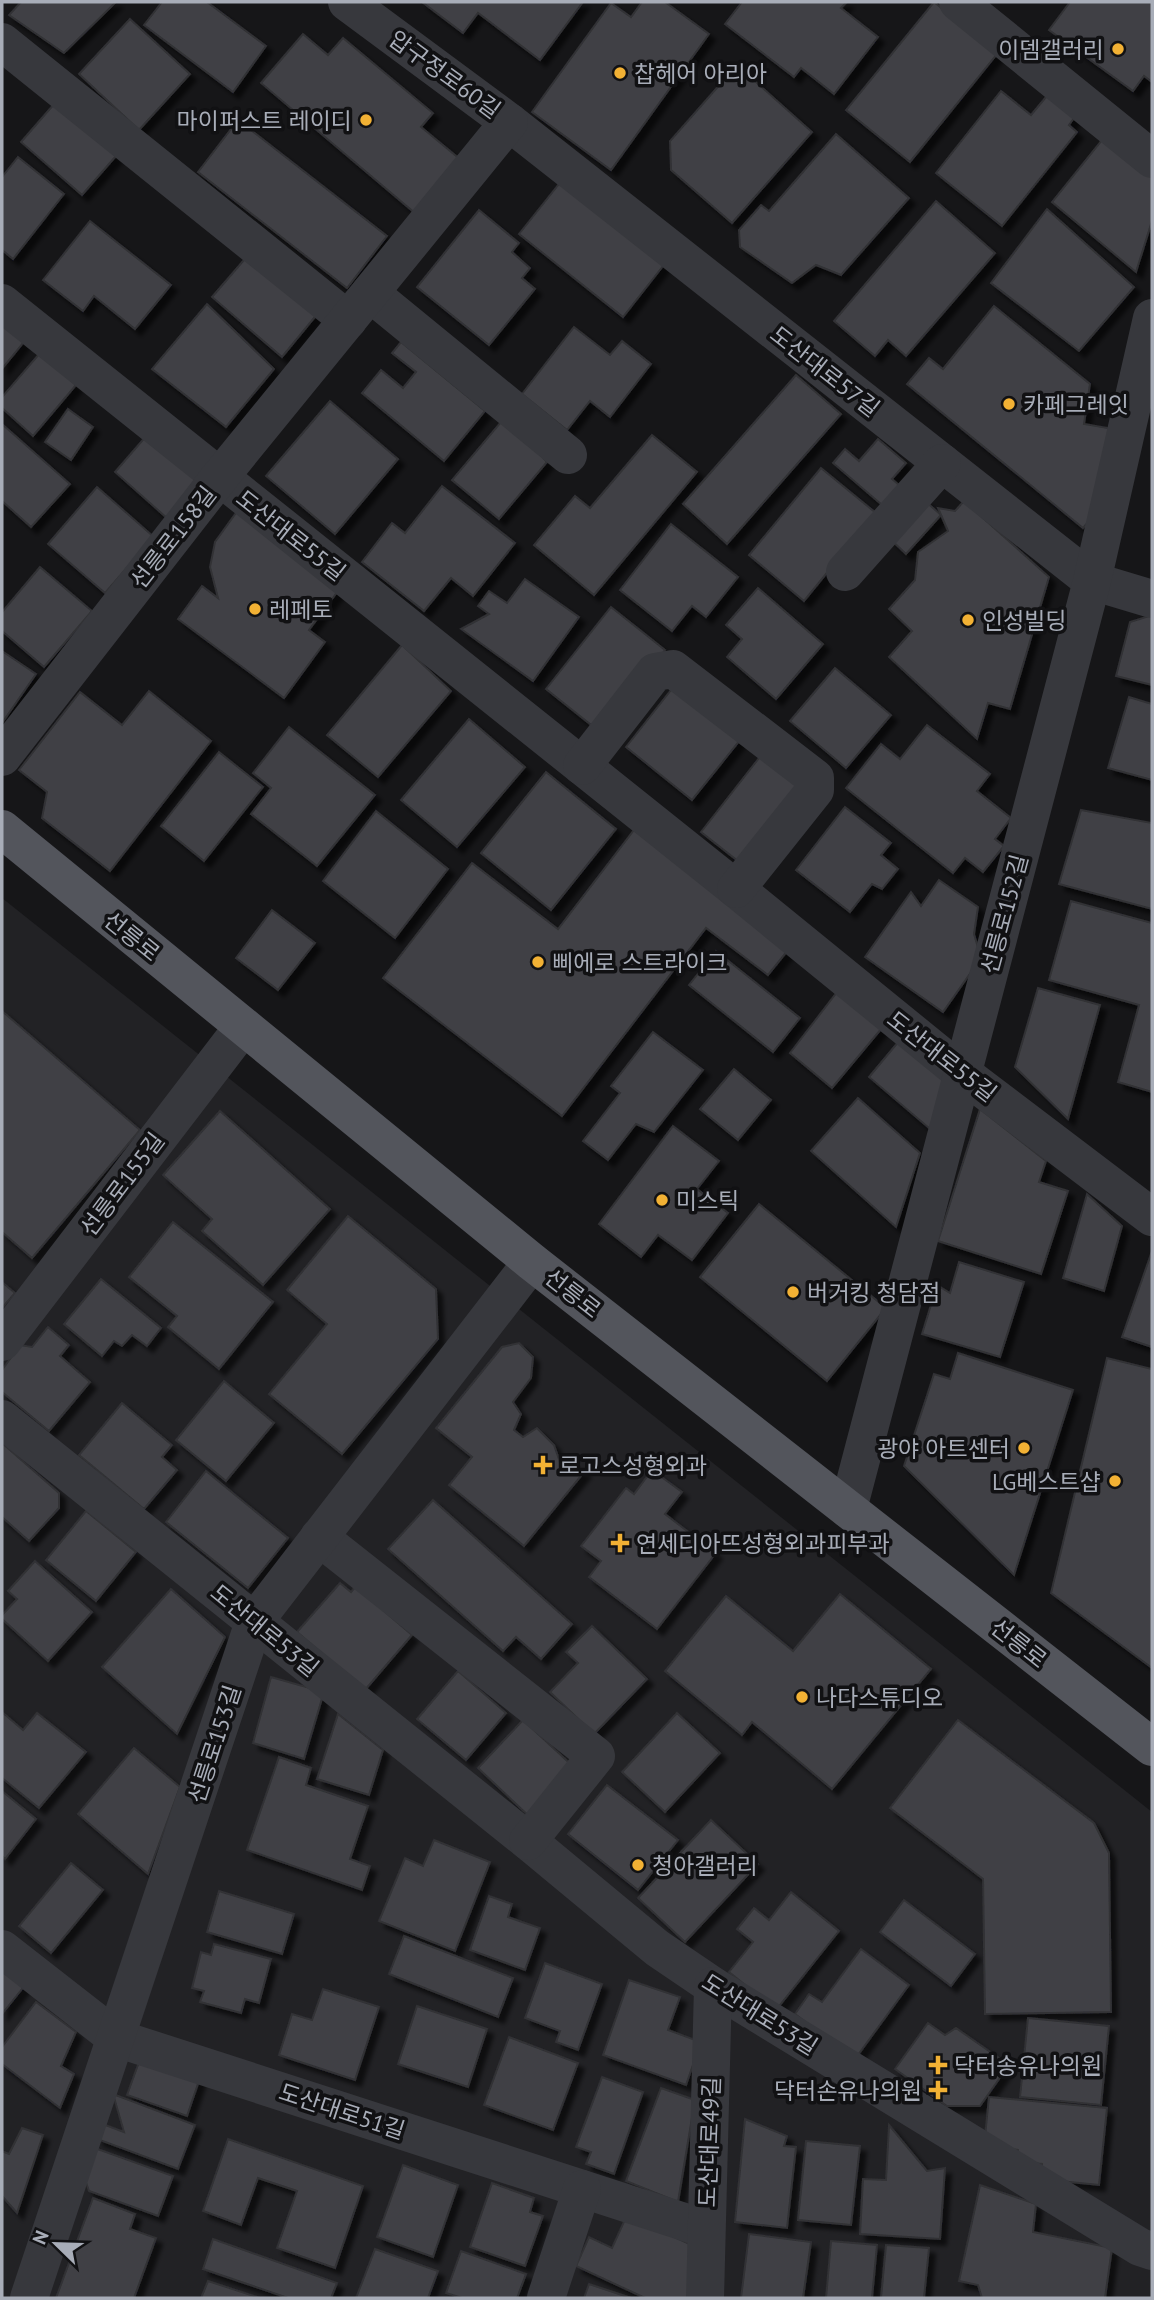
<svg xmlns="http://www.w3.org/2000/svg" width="1154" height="2300" font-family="'PT Sans','Noto Sans KR',sans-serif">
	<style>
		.built { fill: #222225 }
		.building { fill: #404145; stroke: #303034; stroke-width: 2; filter: url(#shadow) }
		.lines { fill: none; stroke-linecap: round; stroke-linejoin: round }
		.minor { stroke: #37383d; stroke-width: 38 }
		.major { stroke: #53555c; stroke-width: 38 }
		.poi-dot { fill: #f2b134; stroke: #111113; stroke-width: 2.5 }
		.labels { text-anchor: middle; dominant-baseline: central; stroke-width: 7; stroke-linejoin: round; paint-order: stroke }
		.poi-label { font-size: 23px; fill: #a8adb8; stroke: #111113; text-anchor: start }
		.street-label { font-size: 23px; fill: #a8adb8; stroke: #111113 }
	</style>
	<defs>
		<filter id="shadow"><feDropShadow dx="6" dy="6" stdDeviation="2" flood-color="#0009"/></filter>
	</defs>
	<rect width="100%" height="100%" fill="#161618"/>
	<polygon class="built" points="2,898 1152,1812 1152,2298 2,2298"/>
	<g class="building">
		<polygon points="21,2 116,2 64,53 9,15"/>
		<polygon points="162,2 207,2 266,46 233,92 144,25"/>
		<polygon points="422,2 583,2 540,60 478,13 463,33"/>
		<polygon points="642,2 665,2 709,34 611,170 532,112 611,3 631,17"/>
		<polygon points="742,2 847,2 841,8 878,37 834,94 801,68 794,77 725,24"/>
		<polygon points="934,2 998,53 910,162 846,110"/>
		<polygon points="1070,2 1152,2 1152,82 1144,76 1133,91 1049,30"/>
		<polygon points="130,19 190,74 139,130 79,74"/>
		<polygon points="303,34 328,55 343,38 433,113 421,127 461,160 416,214 261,83"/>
		<polygon points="737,65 812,132 732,223 671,170 670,141"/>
		<polygon points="1056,85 1082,107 1069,125 1077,132 1002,226 936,173 1001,91 1031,115"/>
		<polygon points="55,103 116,156 82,195 21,142"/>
		<polygon points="238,120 387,236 347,288 198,172"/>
		<polygon points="1110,130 1152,177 1152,221 1136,272 1052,202"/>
		<polygon points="836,134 909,198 841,275 816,265 792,283 740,247 739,230 761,205 769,211"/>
		<polygon points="18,157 64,194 13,259 2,250 2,177"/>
		<polygon points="563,179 667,261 623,317 519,234"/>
		<polygon points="936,201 995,253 906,356 888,340 875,356 834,321"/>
		<polygon points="1047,209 1134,287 1079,351 991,283"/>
		<polygon points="479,210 519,243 512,252 530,268 522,278 535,289 489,345 417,287"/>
		<polygon points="90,221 171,285 135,329 94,296 83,311 43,280"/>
		<polygon points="250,253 319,312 282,357 212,297"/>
		<polygon points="207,304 274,369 226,427 152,369"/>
		<polygon points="994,306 1090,384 1084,424 1114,429 1102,506 1083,528 907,384 929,358 943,369"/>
		<polygon points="2,324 24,342 2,369"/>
		<polygon points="574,327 610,355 622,341 651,364 610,417 590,401 567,430 522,394"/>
		<polygon points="401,342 485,411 444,461 362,393 381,370 403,388 416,372 392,353"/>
		<polygon points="40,353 76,385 33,436 2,408 2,397"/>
		<polygon points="796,375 841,414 727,544 683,504"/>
		<polygon points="330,401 398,459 335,534 266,476"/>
		<polygon points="68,409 93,427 71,460 45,442"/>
		<polygon points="506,416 547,462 499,519 452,480"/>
		<polygon points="2,424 70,484 31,527 2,501"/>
		<polygon points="154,427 207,475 168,519 115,472"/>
		<polygon points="652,435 697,472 594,595 534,545 575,496 590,508"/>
		<polygon points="878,439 906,463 892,479 907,492 889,511 833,463 845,449 859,461"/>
		<polygon points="821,468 876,513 804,601 749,555"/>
		<polygon points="442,486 515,543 473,596 451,578 424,611 362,562 392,523 405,533"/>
		<polygon points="97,487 154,537 105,593 48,544"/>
		<polygon points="924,500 941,515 906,554 889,538"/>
		<polygon points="964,501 1049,577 1010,709 988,703 977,739 889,657 912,631 889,609 915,580 918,552 948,531 938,508 955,511"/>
		<polygon points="241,506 344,583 309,630 325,642 284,698 178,619 202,586 218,598 210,567 215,542"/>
		<polygon points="671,524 738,577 706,617 692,606 672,631 620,590"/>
		<polygon points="40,567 92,611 44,667 2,631 2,612"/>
		<polygon points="525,579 579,617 533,681 461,629 489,614 478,606 489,591 507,603"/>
		<polygon points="758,588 823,644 776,699 727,657 742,639 726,625"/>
		<polygon points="611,607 665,650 600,732 546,689"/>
		<polygon points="1152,615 1152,685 1116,676 1130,622"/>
		<polygon points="402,645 451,691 378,777 327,735"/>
		<polygon points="2,651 36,674 2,723"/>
		<polygon points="835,668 891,715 846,768 790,721"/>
		<polygon points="675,685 741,739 692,800 626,747"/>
		<polygon points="149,691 211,741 110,871 42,818 47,792 19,770 80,692 122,725"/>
		<polygon points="1129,697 1152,704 1152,780 1108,768"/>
		<polygon points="469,719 525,767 457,847 401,800"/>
		<polygon points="927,725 990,774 977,791 1011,818 995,839 1004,846 983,872 965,858 953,873 846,788 881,744 900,759"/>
		<polygon points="289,727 375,795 317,866 251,814 271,788 253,773"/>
		<polygon points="219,752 263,787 204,861 161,826"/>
		<polygon points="763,753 810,790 748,869 701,832"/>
		<polygon points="546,772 616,829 551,910 481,853"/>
		<polygon points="845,807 891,843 881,855 898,869 882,889 872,884 850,912 796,870"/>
		<polygon points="1081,810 1152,823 1152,909 1059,884"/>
		<polygon points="376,811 448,869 395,938 323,881"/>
		<polygon points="634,830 789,949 768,975 706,928 562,1116 383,978 472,863 558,929"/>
		<polygon points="939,880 978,907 974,934 981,958 943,1012 865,957 911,892 921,906"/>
		<polygon points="1071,901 1152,923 1152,1092 1118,1082 1139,1005 1049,980"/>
		<polygon points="272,910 315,943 278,990 236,958"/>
		<polygon points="716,951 800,1018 773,1052 689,985"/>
		<polygon points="844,983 887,1022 832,1088 790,1053"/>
		<polygon points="1038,988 1100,1005 1068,1119 1015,1067"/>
		<polygon points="2,1011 140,1130 32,1258 2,1232"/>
		<polygon points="653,1032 703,1070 654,1132 636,1124 608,1160 583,1141 620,1093 611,1086"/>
		<polygon points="904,1035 951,1076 936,1134 869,1077"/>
		<polygon points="734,1069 771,1100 738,1140 700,1109"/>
		<polygon points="858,1098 920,1153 896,1227 811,1151"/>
		<polygon points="980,1109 1046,1161 1039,1182 1068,1191 1041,1274 938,1241"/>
		<polygon points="220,1111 330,1209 263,1285 202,1231 212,1219 163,1175"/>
		<polygon points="673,1126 719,1161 697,1189 728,1213 692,1260 658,1235 641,1257 599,1224"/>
		<polygon points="1087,1194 1122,1226 1104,1291 1063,1278"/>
		<polygon points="759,1204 886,1308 827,1381 700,1277"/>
		<polygon points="348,1216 436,1289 438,1339 342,1454 269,1394 327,1324 287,1290"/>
		<polygon points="173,1222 273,1302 219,1369 168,1327 177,1316 129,1277"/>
		<polygon points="1152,1251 1152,1347 1122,1337"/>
		<polygon points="959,1262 1024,1282 1000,1357 922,1334 937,1285 950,1293"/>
		<polygon points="101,1279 161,1328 147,1346 132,1335 122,1346 114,1341 102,1356 64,1324"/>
		<polygon points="2,1282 15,1293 2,1308"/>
		<polygon points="48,1327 69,1345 60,1356 90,1382 49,1431 2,1392 2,1370 20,1345 32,1347"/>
		<polygon points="519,1343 533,1357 531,1378 513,1402 521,1414 514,1430 523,1437 537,1428 554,1445 561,1465 585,1471 524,1546 449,1485 472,1457 436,1428 502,1347"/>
		<polygon points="958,1353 1073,1390 1014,1575 904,1466 934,1374 950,1379"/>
		<polygon points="1107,1358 1152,1369 1152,1668 1051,1593"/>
		<polygon points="224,1381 274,1423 226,1481 176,1440"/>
		<polygon points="122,1403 172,1445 162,1457 177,1470 144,1509 79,1455"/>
		<polygon points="2,1443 59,1493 59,1508 29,1541 2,1517"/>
		<polygon points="652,1470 682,1492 665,1514 716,1553 657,1629 589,1577 601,1561 581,1546 626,1488 634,1494"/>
		<polygon points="206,1471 288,1538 248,1588 166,1522"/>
		<polygon points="433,1500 572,1624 541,1659 516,1637 503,1651 388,1549"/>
		<polygon points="86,1511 136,1552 96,1601 46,1560"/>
		<polygon points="35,1561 92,1612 48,1661 2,1619 2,1615 17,1599 8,1591"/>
		<polygon points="365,1575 383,1610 412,1635 365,1690 297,1632 340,1583 351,1592"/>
		<polygon points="171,1589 225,1637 177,1734 102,1667"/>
		<polygon points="840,1594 931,1669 832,1789 752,1722 742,1735 665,1671 726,1596 793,1651"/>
		<polygon points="592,1626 647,1679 594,1734 550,1692 578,1663 566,1652"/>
		<polygon points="458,1671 506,1713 466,1760 417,1719"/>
		<polygon points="271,1677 324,1692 304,1759 253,1743"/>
		<polygon points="2,1712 23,1730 37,1713 86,1752 39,1808 2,1778"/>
		<polygon points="677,1713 720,1753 665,1812 622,1772"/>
		<polygon points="338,1714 383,1750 369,1795 317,1779"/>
		<polygon points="523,1720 577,1770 532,1819 478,1768"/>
		<polygon points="958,1720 1094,1823 1109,1853 1111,2012 985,2014 983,1879 890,1808"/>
		<polygon points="134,1748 180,1787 148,1874 78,1814"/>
		<polygon points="279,1757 311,1768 306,1785 368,1806 350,1859 370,1866 362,1890 247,1850"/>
		<polygon points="607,1785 678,1840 638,1890 568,1834"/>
		<polygon points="2,1791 36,1819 5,1859 2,1856"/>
		<polygon points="711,1820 758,1864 685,1942 638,1898"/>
		<polygon points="434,1840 490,1862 455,1951 379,1921 405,1858 423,1866"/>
		<polygon points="71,1863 103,1890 51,1953 19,1926"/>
		<polygon points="219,1891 294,1914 282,1954 207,1932"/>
		<polygon points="791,1892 839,1931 776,2010 729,1972 753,1942 737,1929 754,1908 769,1920"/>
		<polygon points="489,1896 512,1904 508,1917 540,1928 525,1970 470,1950"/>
		<polygon points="904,1900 975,1954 951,1986 880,1932"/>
		<polygon points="404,1936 513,1978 498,2017 389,1974"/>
		<polygon points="214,1944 271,1959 259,2003 245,1999 241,2013 200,2002 204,1991 192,1988 201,1952 211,1955"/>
		<polygon points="861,1949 909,1985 855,2059 795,2014 809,1994 822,2002"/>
		<polygon points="545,1963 602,1984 578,2050 556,2042 560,2031 525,2018"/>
		<polygon points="2,1965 26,1984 2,2014"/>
		<polygon points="629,1980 680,1997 668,2030 701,2042 686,2085 603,2055"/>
		<polygon points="323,1989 379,2007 355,2080 279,2055 292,2014 312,2020"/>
		<polygon points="36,2002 76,2032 61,2066 74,2074 60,2108 2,2064 2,2047"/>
		<polygon points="417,2006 487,2029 468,2087 398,2064"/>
		<polygon points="1028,2018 1109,2026 1101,2105 1020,2097"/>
		<polygon points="928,2023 945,2035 956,2028 1009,2065 980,2106 947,2106 895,2069"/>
		<polygon points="509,2037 578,2063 553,2130 484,2105"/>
		<polygon points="143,2051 202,2072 187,2116 127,2095"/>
		<polygon points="602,2077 643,2092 614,2174 586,2164 591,2152 576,2147"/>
		<polygon points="661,2088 695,2100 678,2202 626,2181"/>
		<polygon points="113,2094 195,2125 178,2169 97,2139 103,2124 124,2132"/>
		<polygon points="989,2097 1107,2108 1099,2185 1040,2179 1042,2164 1018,2162 1018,2150 984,2146"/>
		<polygon points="745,2119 787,2136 784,2146 796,2147 787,2228 735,2222"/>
		<polygon points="889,2125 927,2171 945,2168 940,2239 860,2234 863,2179 886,2180"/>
		<polygon points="22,2128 43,2135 17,2213 2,2196 2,2151 9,2154"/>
		<polygon points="228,2139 363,2186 335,2268 277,2248 297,2191 258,2178 241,2225 203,2211"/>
		<polygon points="806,2141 860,2146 851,2225 798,2220"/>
		<polygon points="92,2147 173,2176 158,2216 89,2191 83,2174"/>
		<polygon points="403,2165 458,2185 433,2257 377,2237"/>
		<polygon points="492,2183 534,2198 530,2212 543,2216 525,2266 470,2247"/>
		<polygon points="980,2185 1036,2204 1033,2232 1112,2248 1105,2298 982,2298 978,2285 959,2281"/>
		<polygon points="93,2198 135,2214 130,2229 156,2238 134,2298 56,2298"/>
		<polygon points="627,2215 696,2247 697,2298 645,2298 576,2266 589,2237 612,2248"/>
		<polygon points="749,2234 811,2242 803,2298 741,2298"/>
		<polygon points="213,2239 337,2283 331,2298 288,2298 203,2269"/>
		<polygon points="831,2241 877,2245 872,2298 826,2298"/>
		<polygon points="886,2245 929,2248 924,2298 881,2298"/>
		<polygon points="375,2249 438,2271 428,2298 356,2298"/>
		<polygon points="461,2251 526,2274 517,2298 462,2298 446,2293"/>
		<polygon points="208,2281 260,2298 201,2298"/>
		<polygon points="589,2284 631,2298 584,2298"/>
	</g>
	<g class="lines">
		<g class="minor">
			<polyline points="347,2 509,122 1092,581 1152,599"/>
			<polyline points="958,2 1152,159"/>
			<polyline points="2,42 348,320"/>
			<polyline points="370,293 568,455"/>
			<polyline points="2,303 736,889 962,1073 1152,1217"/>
			<polyline points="845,572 942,463"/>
			<polyline points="2,757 219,478 509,122"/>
			<polyline points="582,766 655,672 673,669 815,778 815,790 736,889"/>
			<polyline points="2,1342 243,1027"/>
			<polyline points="2,1419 528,1841 657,1948 713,1986 1140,2247 1152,2251"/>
			<polyline points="848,1509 1092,581 1152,318"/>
			<polyline points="319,1537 596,1756 528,1841"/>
			<polyline points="2,1949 116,2038 706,2229"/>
			<polyline points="29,2298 254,1622 532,1262"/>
			<polyline points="546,2298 582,2189"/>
			<polyline points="705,2298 713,1986"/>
		</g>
		<polyline class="major" points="2,829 532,1262 1152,1747"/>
	</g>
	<g class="poi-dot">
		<circle cx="1118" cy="49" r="7"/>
		<circle cx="620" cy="73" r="7"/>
		<circle cx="366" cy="120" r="7"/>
		<circle cx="1009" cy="404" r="7"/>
		<circle cx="255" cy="609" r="7"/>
		<circle cx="968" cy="620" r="7"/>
		<circle cx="538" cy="962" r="7"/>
		<circle cx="662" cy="1200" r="7"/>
		<circle cx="793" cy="1292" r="7"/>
		<circle cx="1024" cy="1448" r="7"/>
		<path d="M539.5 1454.5h7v7h7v7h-7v7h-7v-7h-7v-7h7z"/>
		<circle cx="1115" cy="1481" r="7"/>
		<path d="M616.5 1532.5h7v7h7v7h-7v7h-7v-7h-7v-7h7z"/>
		<circle cx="802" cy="1697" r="7"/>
		<circle cx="638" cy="1865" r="7"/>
		<path d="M934.5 2054.5h7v7h7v7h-7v7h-7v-7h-7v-7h7z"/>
		<path d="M934.5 2079.5h7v7h7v7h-7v7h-7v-7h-7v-7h7z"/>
	</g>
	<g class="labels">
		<g class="poi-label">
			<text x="1104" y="49" text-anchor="end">이뎀갤러리</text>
			<text x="634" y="73">찹헤어 아리아</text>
			<text x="352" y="120" text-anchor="end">마이퍼스트 레이디</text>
			<text x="1023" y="404">카페그레잇</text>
			<text x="269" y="609">레페토</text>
			<text x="982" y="620">인성빌딩</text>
			<text x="552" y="962">삐에로 스트라이크</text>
			<text x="676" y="1200">미스틱</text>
			<text x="807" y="1292">버거킹 청담점</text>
			<text x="1010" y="1448" text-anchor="end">광야 아트센터</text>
			<text x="559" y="1465">로고스성형외과</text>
			<text x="1101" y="1481" text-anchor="end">LG베스트샵</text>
			<text x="636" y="1543">연세디아뜨성형외과피부과</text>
			<text x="816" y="1697">나다스튜디오</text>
			<text x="652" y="1865">청아갤러리</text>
			<text x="954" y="2065">닥터송유나의원</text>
			<text x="922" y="2090" text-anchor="end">닥터손유나의원</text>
		</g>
		<g class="street-label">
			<text transform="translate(445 74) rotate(36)">압구정로60길</text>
			<text transform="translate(825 371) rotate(38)">도산대로57길</text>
			<text transform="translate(291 535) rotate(38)">도산대로55길</text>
			<text transform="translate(173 537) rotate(-52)">선릉로158길</text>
			<text transform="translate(1004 914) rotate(-75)">선릉로152길</text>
			<text transform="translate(132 936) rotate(39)">선릉로</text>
			<text transform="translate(942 1056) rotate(38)">도산대로55길</text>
			<text transform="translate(122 1184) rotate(-53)">선릉로155길</text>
			<text transform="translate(573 1293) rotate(38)">선릉로</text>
			<text transform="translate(265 1630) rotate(39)">도산대로53길</text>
			<text transform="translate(1019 1643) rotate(38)">선릉로</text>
			<text transform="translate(214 1744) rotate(-72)">선릉로153길</text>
			<text transform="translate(760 2014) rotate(32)">도산대로53길</text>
			<text transform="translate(342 2111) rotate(18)">도산대로51길</text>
			<text transform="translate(709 2142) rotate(-88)">도산대로49길</text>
		</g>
	</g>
	<rect width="1154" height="2300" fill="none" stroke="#a8adb8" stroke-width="7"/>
	<g transform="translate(56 2244) rotate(293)" stroke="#111113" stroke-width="5" paint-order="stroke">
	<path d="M0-5L12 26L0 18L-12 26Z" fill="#a8adb8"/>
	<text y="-10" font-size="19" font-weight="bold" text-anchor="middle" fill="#a8adb8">N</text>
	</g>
</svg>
